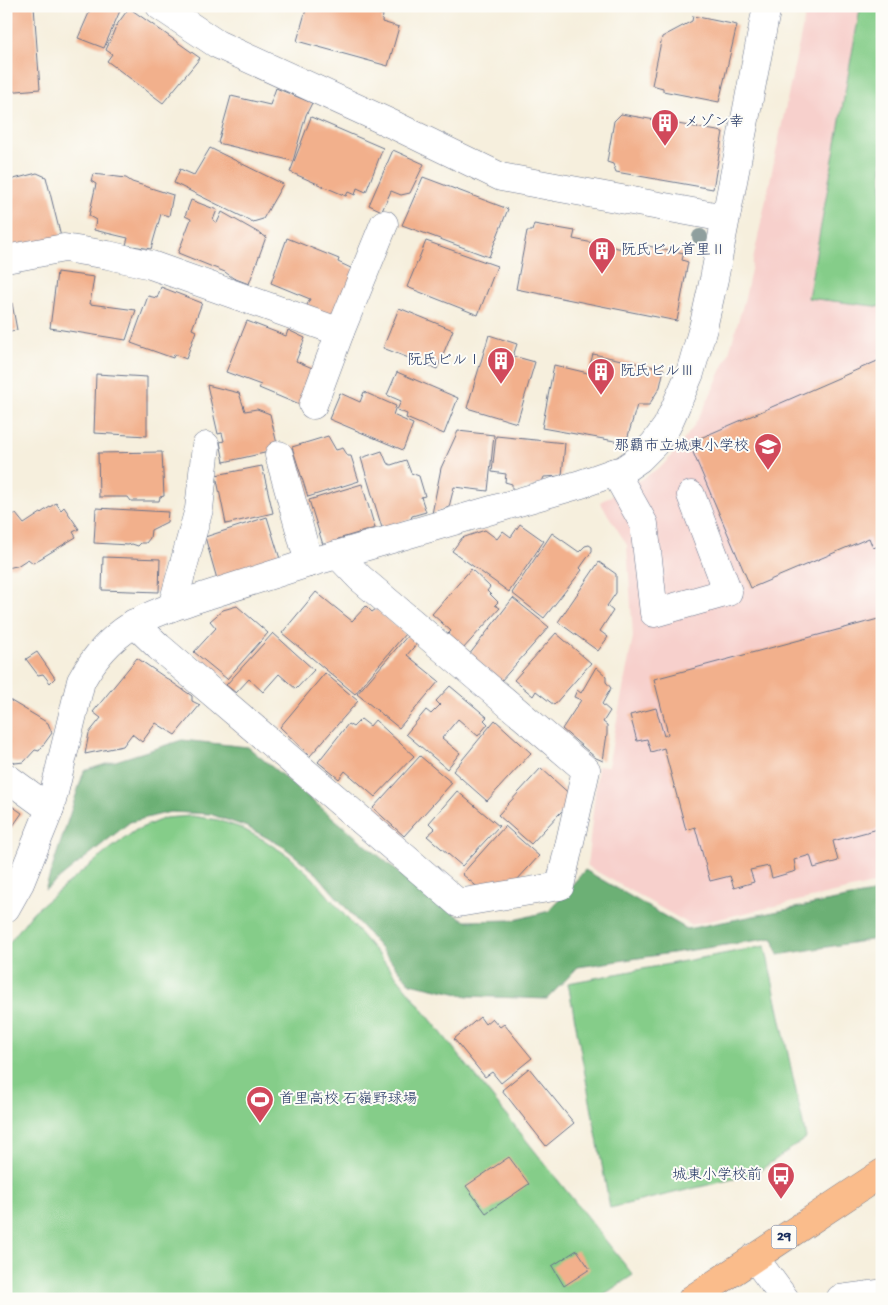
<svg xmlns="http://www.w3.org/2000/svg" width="888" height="1305" font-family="'Gochi Hand','Klee One',sans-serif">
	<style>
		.built { fill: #f7d0cc }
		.green { fill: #85cd89; stroke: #507e74 }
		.forest { fill: #6cb075; stroke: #44706a }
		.building { fill: #f2b08c }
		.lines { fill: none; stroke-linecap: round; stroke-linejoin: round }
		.minor-casing { stroke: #68728a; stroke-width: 29 }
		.major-casing { stroke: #68728a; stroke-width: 29 }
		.minor { stroke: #fff; stroke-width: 28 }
		.major { stroke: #fabc8b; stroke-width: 28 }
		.tree { fill: #8f9f9e }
		.labels { text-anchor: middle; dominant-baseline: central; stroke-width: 4; stroke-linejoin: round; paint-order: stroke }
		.shield { fill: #fdfcf7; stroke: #5f6c8c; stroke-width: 1 }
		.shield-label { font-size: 14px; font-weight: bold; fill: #1b2f5e }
		.poi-label { font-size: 15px; fill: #1b2f5e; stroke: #fdfcf7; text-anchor: start }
	</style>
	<rect width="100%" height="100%" fill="#fdfcf7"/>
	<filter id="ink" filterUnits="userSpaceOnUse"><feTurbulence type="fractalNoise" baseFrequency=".02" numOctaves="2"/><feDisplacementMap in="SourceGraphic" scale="10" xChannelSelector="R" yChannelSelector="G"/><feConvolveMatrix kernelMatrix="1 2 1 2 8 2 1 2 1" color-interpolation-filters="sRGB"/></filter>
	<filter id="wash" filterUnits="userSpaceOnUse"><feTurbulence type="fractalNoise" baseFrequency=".0096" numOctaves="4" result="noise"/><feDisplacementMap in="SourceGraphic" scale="20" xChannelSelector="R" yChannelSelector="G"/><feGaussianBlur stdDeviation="1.12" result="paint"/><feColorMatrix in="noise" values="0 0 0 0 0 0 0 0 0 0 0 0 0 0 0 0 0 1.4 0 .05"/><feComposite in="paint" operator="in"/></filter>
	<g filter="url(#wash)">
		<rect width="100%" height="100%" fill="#f6efdd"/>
		<polygon class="built" points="807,6 882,6 882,882 691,925 587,866 598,766 608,766 633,637 627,545 600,502 645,477 663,465 676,450 692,429 706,404 728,356 745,298"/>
		<g class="green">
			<polygon points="868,6 882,6 882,307 808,298 860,9"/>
			<polygon points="192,816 218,820 241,828 264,840 290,857 312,877 393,972 633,1275 597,1299 6,1299 6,947 33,912 110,849 136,830 165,818"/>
			<polygon points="765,946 806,1138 755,1174 610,1208 568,983"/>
		</g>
		<polygon class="forest" points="182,740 248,747 432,900 466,921 515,920 549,911 585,870 687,929 882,891 882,938 778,955 773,938 578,967 547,999 468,996 410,983 317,874 284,847 247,827 210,814 170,812 130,822 45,890 84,771"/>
		<g id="blocks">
			<g class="building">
				<polygon points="6,6 34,6 40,89 6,92"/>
				<polygon points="92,6 122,6 104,48 78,38"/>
				<polygon points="307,6 328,8 329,6 365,6 364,9 383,15 382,22 399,27 388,66 297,41"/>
				<polygon points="129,8 200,58 163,103 107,61 112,54 106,50 116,26"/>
				<polygon points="693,16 737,25 719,102 663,91 663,88 652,85 662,37 692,21"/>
				<polygon points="276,88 312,103 306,115 293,161 218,143 231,96 270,105"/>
				<polygon points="621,114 723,132 713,189 616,172 613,164 607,162 614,121"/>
				<polygon points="311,117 383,148 366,192 357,188 355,195 348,192 346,196 290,172"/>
				<polygon points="210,148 283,184 263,219 253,222 174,183 180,169 194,175"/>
				<polygon points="393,150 424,164 410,193 401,195 391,191 382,211 369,205"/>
				<polygon points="37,173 46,177 61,237 10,250 6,234 6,181"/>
				<polygon points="93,174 126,178 132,182 173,195 169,216 161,214 151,249 126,245 128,238 94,230 96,220 89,216 96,184 91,181"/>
				<polygon points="423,177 508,209 489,257 402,225"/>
				<polygon points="191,200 217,210 213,220 217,223 222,212 266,237 249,284 233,278 225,272 178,253 191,219 185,216"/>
				<polygon points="534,224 575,231 573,239 643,253 643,245 684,253 682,260 688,262 677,321 516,289 527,231 532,231"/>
				<polygon points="287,238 339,259 338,262 355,270 340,311 331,316 306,307 310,299 271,283"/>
				<polygon points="426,241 497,266 478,315 407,287"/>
				<polygon points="57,272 94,277 90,304 136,310 126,340 50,328"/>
				<polygon points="161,287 202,303 192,329 196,331 186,359 174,354 173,358 131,343 148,296 157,298"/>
				<polygon points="12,303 17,330 6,332 6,305"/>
				<polygon points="399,308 453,330 437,369 383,348"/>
				<polygon points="247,321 286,336 288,330 305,338 296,361 317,370 302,406 259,388 261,385 226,372"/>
				<polygon points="489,335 517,344 513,356 535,362 517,423 467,408"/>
				<polygon points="593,354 664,369 660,387 649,405 637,405 626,443 542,428 554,365 588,373"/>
				<polygon points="882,359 882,545 873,548 869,538 751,588 689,443"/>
				<polygon points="397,372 458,398 444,434 406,418 407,414 397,410 401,401 387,395"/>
				<polygon points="96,374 147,377 147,436 94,433"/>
				<polygon points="207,385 239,393 245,411 257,409 270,414 277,444 269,452 224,462 220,442 224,441 222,433 218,434"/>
				<polygon points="364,392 396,406 393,415 413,424 403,450 329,419 340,393 360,402"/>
				<polygon points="458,431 494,435 488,491 454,487 449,507 432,514 441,468"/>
				<polygon points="328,436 336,450 343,448 348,456 351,456 359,481 308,497 292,447"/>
				<polygon points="496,436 565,443 562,476 544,477 541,484 512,491 512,484 505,482 506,474 492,472"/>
				<polygon points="382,451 387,463 391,465 406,460 411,473 419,476 425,496 421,497 426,512 412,516 411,519 382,528 361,458"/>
				<polygon points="162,452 164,496 160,497 159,501 131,501 128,497 99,497 98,453"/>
				<polygon points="262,466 273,513 226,524 216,475"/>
				<polygon points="362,484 375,528 338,539 334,545 324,548 309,500"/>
				<polygon points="56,503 61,510 64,507 79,529 73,532 76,537 33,563 28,559 17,566 6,568 6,506 11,514 16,514 24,524"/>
				<polygon points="96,508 168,512 167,522 151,530 150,538 146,543 141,543 138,546 132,544 128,545 94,543"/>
				<polygon points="267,517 280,559 217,579 205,537"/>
				<polygon points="520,524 544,541 509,592 452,551 462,538 485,530 497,539 503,531 511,537"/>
				<polygon points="552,533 579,552 585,546 589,545 592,547 592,551 580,568 582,570 544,618 512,593"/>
				<polygon points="103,557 160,559 159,592 102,590"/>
				<polygon points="599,562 616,574 616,593 607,606 613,611 600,631 608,637 598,651 558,622"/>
				<polygon points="471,569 490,587 487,591 498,602 495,605 500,608 462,650 446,636 451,631 432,614"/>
				<polygon points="316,592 352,621 366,606 372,612 376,609 405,634 355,694 282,633"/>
				<polygon points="513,598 549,627 501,681 469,655"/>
				<polygon points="237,606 268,633 227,679 194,652 216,628 210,621 223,610"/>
				<polygon points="882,618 882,828 833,841 838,861 814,868 810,855 794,860 796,871 772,878 769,866 750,870 754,882 734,888 730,876 710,881 695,827 686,830 664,748 651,752 647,739 637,741 630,715 656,708 664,736 668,734 654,679"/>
				<polygon points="273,633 314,670 296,689 279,674 263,692 249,679 236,693 226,685"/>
				<polygon points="556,633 591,663 554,705 536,691 533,696 514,680"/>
				<polygon points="409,634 418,642 407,655 439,681 399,728 357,694"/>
				<polygon points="37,652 55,678 50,683 43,674 38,675 26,659"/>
				<polygon points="137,658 192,696 192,701 200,705 175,735 156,723 142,742 132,734 123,746 85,754 89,733 101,718 93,712"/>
				<polygon points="596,667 606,676 606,682 611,688 602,704 610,711 603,722 607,725 607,734 603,761 596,758 562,729 581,700 574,697 577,690 581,693"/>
				<polygon points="325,673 358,701 310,756 280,727"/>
				<polygon points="450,686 487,717 484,720 488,724 478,736 458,719 442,738 460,753 447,769 406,734 426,710 431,714 440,705 436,701"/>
				<polygon points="6,698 48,723 52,733 39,751 35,750 24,762 15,763 6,757"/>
				<polygon points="361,719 370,726 375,720 414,756 375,797 345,771 339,779 318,762 348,724 353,727"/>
				<polygon points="495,720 531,753 487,801 453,771"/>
				<polygon points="420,756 452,783 404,836 373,808"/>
				<polygon points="541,768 574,798 531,844 498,815"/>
				<polygon points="457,791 499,826 462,866 427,836 435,829 429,823"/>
				<polygon points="6,802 22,813 6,836"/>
				<polygon points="505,826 539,856 505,893 488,896 462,874"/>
				<polygon points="480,1017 485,1024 492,1018 500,1027 504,1024 532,1058 501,1083 492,1072 485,1077 454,1039"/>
				<polygon points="529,1068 574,1123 546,1146 502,1090"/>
				<polygon points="509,1157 529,1184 486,1213 466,1186"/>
				<polygon points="577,1250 590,1269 564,1286 552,1266"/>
			</g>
		</g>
	</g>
	<g filter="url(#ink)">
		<use href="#blocks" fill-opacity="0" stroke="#68728a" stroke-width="1"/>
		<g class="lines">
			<defs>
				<g id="minor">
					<polyline points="160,6 217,44 396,126 501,177 725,218"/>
					<polyline points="6,259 64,248 108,255 151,265 340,332 384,224"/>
					<polyline points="313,405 340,332"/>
					<polyline points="279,455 309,563"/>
					<polyline points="615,472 644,524 654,613 728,592 691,495"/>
					<polyline points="172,607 199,509 206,446"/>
					<polyline points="134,623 159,647 458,903 560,886 586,770 360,578 338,555"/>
					<polyline points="6,777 50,809"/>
					<path d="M6 908 20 883 50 809 81 681C112 625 148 615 205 596L309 563 581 484 615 472 623 470 639 459 654 444 667 426 675 408 690 373 703 328 714 279 767 6"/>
					<polyline points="754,1257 785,1299"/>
					<polyline points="840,1299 878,1294 881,1299"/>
				</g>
				<polyline id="major" points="692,1299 882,1173"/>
			</defs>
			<use href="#minor" class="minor-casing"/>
			<use href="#major" class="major-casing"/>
			<use href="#minor" class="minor"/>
			<use href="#major" class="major"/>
		</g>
		<circle class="tree" cx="700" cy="237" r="8"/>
	</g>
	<defs>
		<symbol id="building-pin" viewBox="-11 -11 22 30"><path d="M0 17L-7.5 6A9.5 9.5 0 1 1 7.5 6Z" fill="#d1495b" stroke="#fdfcf7"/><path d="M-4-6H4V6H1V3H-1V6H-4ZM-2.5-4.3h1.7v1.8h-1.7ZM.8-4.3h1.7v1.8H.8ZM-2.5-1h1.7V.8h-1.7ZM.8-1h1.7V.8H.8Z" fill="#fff"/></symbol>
		<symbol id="school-pin" viewBox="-11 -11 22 30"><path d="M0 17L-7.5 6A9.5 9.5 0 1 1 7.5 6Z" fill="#d1495b" stroke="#fdfcf7"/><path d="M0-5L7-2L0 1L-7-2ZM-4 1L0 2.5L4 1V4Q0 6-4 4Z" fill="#fff"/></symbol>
		<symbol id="stadium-pin" viewBox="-11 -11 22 30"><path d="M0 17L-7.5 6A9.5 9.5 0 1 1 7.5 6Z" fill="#d1495b" stroke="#fdfcf7"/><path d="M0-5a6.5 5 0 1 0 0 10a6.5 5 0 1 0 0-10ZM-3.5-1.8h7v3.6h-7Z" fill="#fff"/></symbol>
		<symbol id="bus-pin" viewBox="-11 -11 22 30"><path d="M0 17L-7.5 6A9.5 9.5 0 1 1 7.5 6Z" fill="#d1495b" stroke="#fdfcf7"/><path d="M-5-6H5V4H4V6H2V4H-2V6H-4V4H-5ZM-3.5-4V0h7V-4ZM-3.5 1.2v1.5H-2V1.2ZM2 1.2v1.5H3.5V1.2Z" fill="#fff"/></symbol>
	</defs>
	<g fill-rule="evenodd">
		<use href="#building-pin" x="649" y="107" width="32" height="43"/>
		<use href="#building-pin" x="586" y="235" width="32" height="43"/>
		<use href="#building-pin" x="485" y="345" width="32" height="43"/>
		<use href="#building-pin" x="585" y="356" width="32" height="43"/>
		<use href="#school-pin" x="752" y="431" width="32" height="43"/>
		<use href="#stadium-pin" x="244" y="1084" width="32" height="43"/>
		<use href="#bus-pin" x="765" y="1160" width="32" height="43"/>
	</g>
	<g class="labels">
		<rect class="shield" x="771.5" y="1225.5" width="25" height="23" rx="4"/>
		<g class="shield-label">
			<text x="784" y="1237">29</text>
		</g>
		<g class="poi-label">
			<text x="684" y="123">メゾン幸</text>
			<text x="621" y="251">阮氏ビル首里Ⅱ</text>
			<text x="482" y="361" text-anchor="end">阮氏ビルⅠ</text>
			<text x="620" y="372">阮氏ビルⅢ</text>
			<text x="749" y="447" text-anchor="end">那覇市立城東小学校</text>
			<text x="279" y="1100">首里高校 石嶺野球場</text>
			<text x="762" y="1176" text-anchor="end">城東小学校前</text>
		</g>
	</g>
	<rect width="888" height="1305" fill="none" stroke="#fdfcf7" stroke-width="25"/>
</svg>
